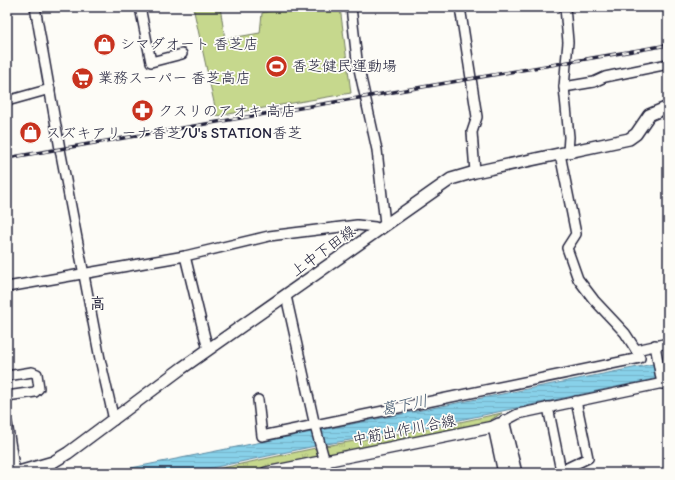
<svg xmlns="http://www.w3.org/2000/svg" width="675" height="480" font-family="Itim,'Klee One',sans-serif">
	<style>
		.grass { fill: url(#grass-tufts); stroke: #747d64 }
		.pitch { fill: #c6d88d; stroke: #747d64 }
		.water { fill: url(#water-rules); stroke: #5f8ba3 }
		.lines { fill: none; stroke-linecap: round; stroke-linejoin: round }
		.minor-casing { stroke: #22223b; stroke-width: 12 }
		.major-casing { stroke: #22223b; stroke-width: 14 }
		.minor { stroke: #fdfcf7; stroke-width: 9 }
		.major { stroke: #fdfcf7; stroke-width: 11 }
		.rail-casing { stroke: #22223b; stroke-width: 3.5 }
		.rail { stroke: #fdfcf7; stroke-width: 2; stroke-dasharray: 6; stroke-linecap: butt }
		.labels { text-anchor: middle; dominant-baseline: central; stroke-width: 3.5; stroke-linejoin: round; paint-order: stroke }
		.poi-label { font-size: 15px; fill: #22223b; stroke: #fdfcf7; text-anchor: start }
		.street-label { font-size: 15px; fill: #22223b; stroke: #fdfcf7 }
		.neighbourhood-label { font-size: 16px; font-weight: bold; fill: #22223b; stroke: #fdfcf7 }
		.water-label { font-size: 16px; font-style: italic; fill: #41576f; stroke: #fdfcf7 }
	</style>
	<defs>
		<pattern id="grass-tufts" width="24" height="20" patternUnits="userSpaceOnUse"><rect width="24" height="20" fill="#c6d88d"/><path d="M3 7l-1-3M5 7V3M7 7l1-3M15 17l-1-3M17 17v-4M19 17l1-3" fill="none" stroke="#aab97b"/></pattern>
		<pattern id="water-rules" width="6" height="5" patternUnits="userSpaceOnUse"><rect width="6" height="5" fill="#88d1e9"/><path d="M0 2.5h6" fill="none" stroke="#75b3c9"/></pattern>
	</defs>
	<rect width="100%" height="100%" fill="#fdfcf7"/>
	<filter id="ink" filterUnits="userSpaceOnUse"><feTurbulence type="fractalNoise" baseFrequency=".025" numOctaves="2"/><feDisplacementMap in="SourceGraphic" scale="8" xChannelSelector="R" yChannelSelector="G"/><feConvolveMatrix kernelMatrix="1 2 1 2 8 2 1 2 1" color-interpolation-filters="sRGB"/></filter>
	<g filter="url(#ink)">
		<polygon class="grass" points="502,413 481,426 255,473 199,473 325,446 432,428"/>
		<polygon class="pitch" points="193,7 220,7 225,39 260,33 262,13 285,7 340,7 351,93 217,116"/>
		<polygon class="water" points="668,361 668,376 431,426 315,446 188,473 106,473"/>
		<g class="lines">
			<defs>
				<g id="minor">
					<polyline points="35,7 60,149 100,359 114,420"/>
					<polyline points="140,7 151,62 182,54"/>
					<polyline points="351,7 357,60 377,150 385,224"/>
					<polyline points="460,7 477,117 472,132 475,172"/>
					<polyline points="565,7 568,42 564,87 569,137 568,152"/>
					<polyline points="564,87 594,82 605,77 668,64"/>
					<polyline points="7,101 50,89"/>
					<polyline points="560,154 576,234 567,248 578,279 594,300 625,333 636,350"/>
					<polyline points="185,256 208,350"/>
					<polyline points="7,287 185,256 269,236 357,225 375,227 377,229"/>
					<polyline points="286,296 315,426 328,473"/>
					<polyline points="655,345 662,384"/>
					<polyline points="7,376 32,372 37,374 39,388 35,392 7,396"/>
					<polyline points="258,400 262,436 640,358 636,350 668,343"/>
					<polyline points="548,407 561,471 588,458 576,401"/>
					<polyline points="504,420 517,473"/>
					<polyline points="7,423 15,473"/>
					<polyline points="499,424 518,414 668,382"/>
					<polyline points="493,427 503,473"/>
				</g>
				<g id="major">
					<polyline points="15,473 53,462 68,453 182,368 451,179 475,172 629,139 636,134 649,115 668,107"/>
					<polyline points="266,473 493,427 499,424 510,473"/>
				</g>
			</defs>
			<use href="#minor" class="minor-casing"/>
			<use href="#major" class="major-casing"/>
			<use href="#minor" class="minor"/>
			<use href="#major" class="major"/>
			<defs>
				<polyline id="rail" points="7,158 668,45"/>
			</defs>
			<use href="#rail" class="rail-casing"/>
			<use href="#rail" class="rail"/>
		</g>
	</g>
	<defs>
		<symbol id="shop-disc" viewBox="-11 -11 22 22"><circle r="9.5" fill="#c8321e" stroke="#fdfcf7"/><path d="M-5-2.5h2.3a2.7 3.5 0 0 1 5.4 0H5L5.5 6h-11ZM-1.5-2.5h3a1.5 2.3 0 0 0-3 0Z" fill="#fff"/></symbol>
		<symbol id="stadium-disc" viewBox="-11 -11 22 22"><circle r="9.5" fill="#c8321e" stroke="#fdfcf7"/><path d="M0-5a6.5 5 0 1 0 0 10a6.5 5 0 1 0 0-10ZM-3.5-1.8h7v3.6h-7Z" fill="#fff"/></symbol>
		<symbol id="supermarket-disc" viewBox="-11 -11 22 22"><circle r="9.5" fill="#c8321e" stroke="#fdfcf7"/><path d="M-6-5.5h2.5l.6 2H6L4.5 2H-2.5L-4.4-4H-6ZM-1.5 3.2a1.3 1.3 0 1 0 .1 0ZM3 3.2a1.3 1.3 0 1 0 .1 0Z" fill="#fff"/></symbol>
		<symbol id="pharmacy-disc" viewBox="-11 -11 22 22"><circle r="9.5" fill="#c8321e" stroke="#fdfcf7"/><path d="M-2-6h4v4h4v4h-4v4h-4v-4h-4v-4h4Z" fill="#fff"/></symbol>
	</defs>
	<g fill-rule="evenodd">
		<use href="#shop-disc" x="92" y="32" width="25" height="25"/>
		<use href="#stadium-disc" x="264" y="54" width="25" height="25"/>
		<use href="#supermarket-disc" x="70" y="66" width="25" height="25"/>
		<use href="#pharmacy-disc" x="130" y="98" width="25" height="25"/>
		<use href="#shop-disc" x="18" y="120" width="25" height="25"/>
	</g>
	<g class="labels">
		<g class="poi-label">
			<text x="120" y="44">シマダオート 香芝店</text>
			<text x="292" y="66">香芝健民運動場</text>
			<text x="98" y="78">業務スーパー 香芝高店</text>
			<text x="158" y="111">クスリのアオキ 高店</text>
			<text x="46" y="133">スズキアリーナ香芝/U's STATION香芝</text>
		</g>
		<g class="street-label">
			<text transform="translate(323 251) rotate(-36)">上中下田線</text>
			<text transform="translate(404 430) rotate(-11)">中筋出作川合線</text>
		</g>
		<g class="neighbourhood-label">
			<text x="98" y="303">高</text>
		</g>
		<g class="water-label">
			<text transform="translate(404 405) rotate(-12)">葛下川</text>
		</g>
	</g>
	<rect width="675" height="480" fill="none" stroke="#fdfcf7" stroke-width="24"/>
	<rect x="12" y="12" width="651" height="456" fill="none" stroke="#22223b" stroke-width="1.5" filter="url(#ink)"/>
</svg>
